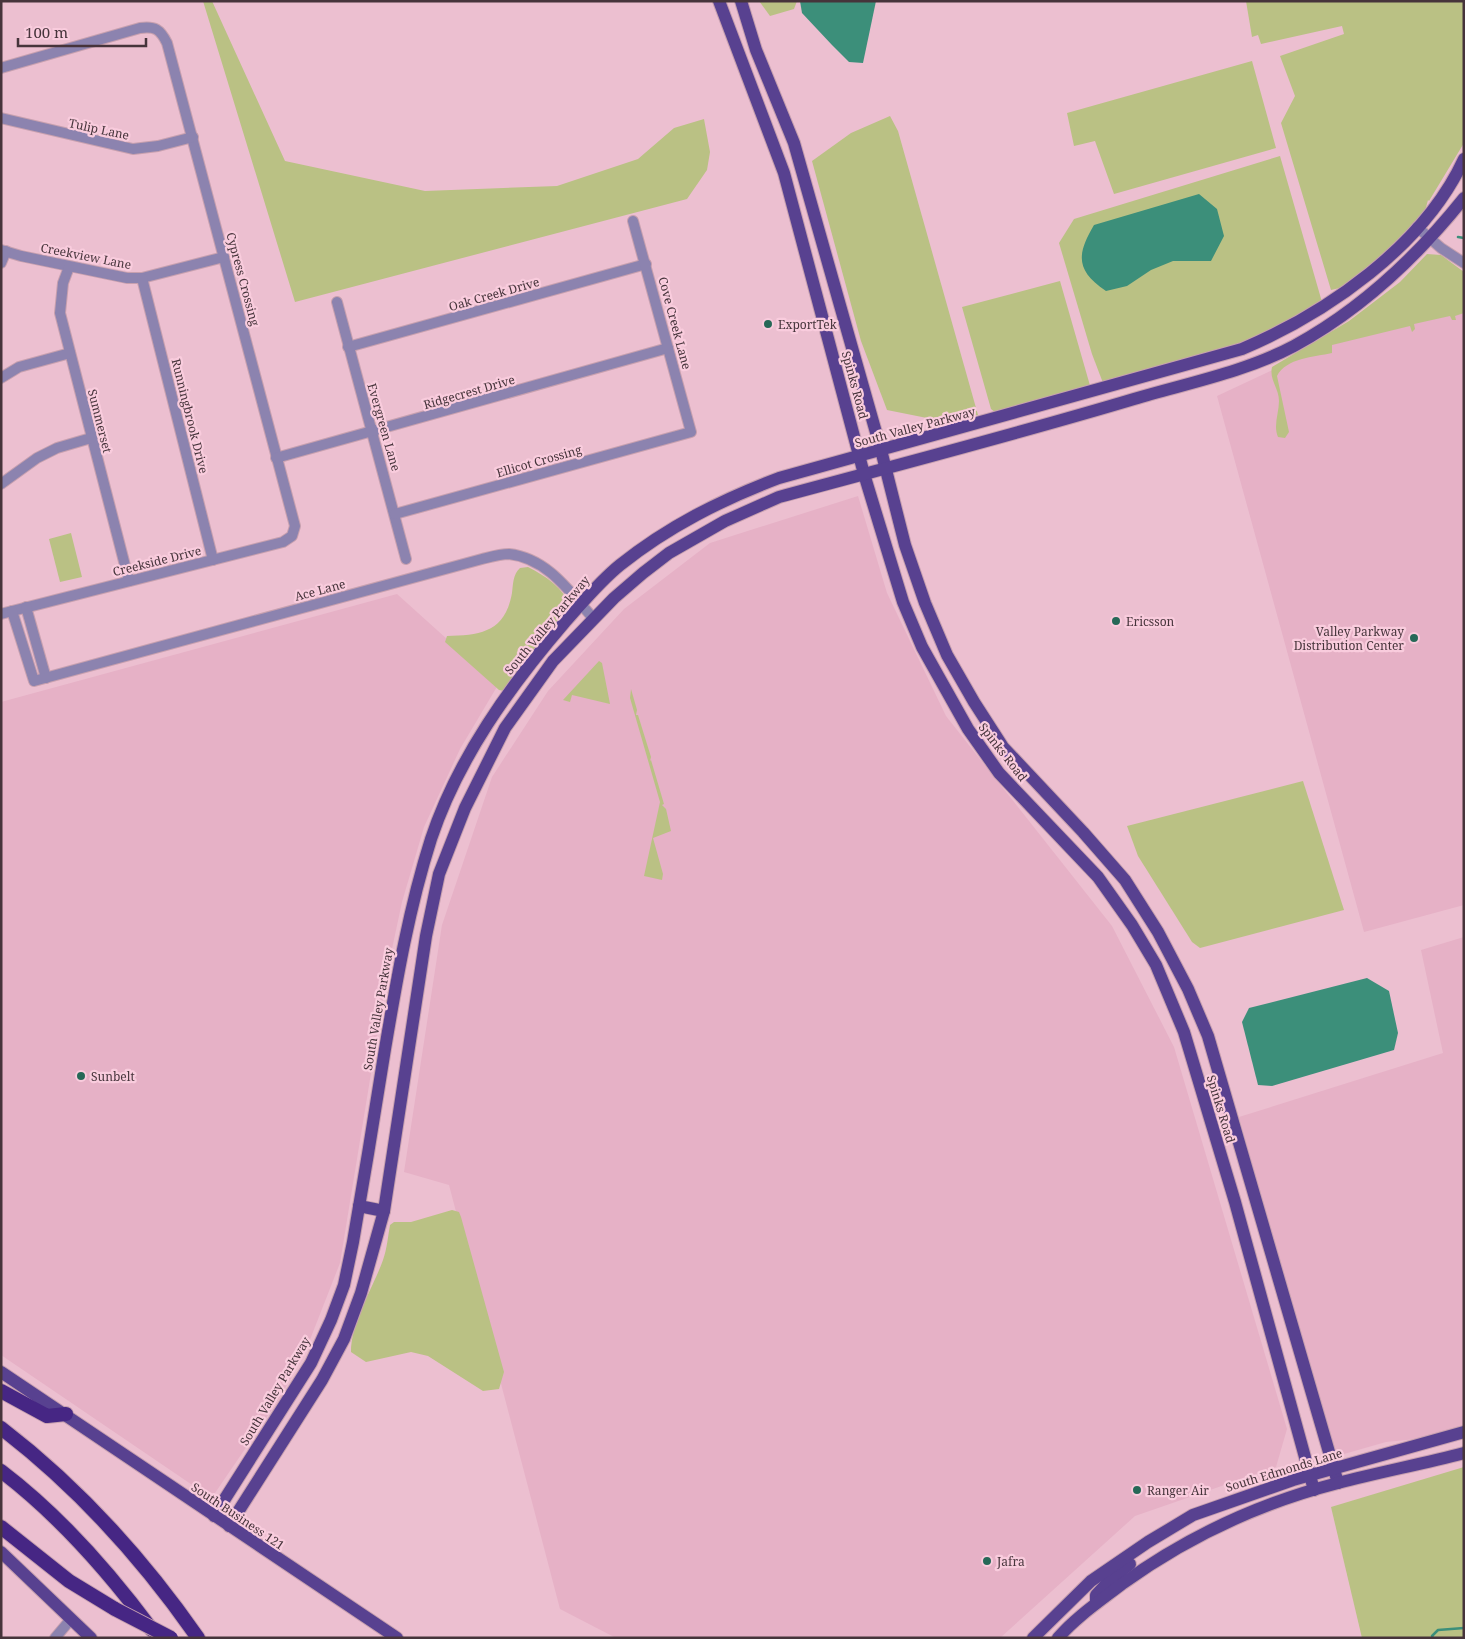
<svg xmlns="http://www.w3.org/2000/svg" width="1465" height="1639" font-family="'Noto Serif',serif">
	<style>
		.built { fill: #e6b1c6 }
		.green { fill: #bac184 }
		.water { fill: #3c8f7a }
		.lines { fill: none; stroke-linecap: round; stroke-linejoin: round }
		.stream { stroke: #3c8f7a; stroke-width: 2.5 }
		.minor-casing { stroke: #c7a0af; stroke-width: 12 }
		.major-casing { stroke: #c7a0af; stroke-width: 14 }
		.highway-casing { stroke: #c7a0af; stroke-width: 16 }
		.minor { stroke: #8c83af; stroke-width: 10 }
		.major { stroke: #584190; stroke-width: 12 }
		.highway { stroke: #462684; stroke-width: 14 }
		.highway-bridge-casing { stroke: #c7a0af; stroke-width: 16; stroke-linecap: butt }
		.highway-bridge { stroke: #462684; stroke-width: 14 }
		.poi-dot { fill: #266857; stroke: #f9ccdd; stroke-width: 2 }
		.labels { text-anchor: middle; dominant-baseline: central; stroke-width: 4.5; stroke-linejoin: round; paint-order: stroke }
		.street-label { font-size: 12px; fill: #46343b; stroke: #f9ccdd }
		.poi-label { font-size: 12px; fill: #46343b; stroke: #f9ccdd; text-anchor: start }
	</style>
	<rect width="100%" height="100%" fill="#ecbfd0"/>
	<g class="built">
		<polygon points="1464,310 1464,905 1364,932 1217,396 1326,345"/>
		<polygon points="858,496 887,593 946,716 1112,926 1174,1047 1287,1429 1276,1467 1135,1516 1000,1638 616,1638 560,1609 449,1185 404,1172 442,925 492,777 548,691 624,609 710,543"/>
		<polygon points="397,594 498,685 460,749 424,827 402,902 389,963 340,1263 304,1355 279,1399 215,1493 207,1495 1,1355 1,702"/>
		<polygon points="1464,937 1464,1425 1416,1439 1386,1442 1337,1456 1321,1412 1239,1117 1443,1053 1421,950"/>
	</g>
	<g class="green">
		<polygon points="203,1 212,1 285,161 425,191 557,186 638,159 674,128 704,119 710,152 707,170 687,199 295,302"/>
		<polygon points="759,1 797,1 794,9 770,16"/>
		<polygon points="1246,1 1464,1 1464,143 1429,201 1428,200 1425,211 1378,261 1348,286 1331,290 1281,123 1295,96 1280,56 1344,34 1342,26 1261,44 1258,35 1252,37"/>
		<polygon points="1252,61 1276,148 1114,194 1095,141 1074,146 1067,113"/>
		<polygon points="890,116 898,131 978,415 927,418 887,410 861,341 812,161 851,133"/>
		<polygon points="1280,156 1322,302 1286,325 1229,347 1103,383 1092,354 1059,243 1074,219"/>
		<path d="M1427 254 1441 255 1464 272V313L1455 316 1456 320H1452L1450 316 1414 324 1415 329 1412 332 1410 326 1332 345V353C1314 357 1286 358 1277 376L1289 432 1285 438 1278 437C1273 425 1279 413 1279 401 1279 388 1269 380 1272 367L1349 321 1400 282Z"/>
		<polygon points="1060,281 1091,389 996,413 991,409 962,307"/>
		<polygon points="71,533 82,577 60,582 49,539"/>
		<path d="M528 567C546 576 563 588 571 607L504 691 499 690 445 642 447 636C481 635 505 632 512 593 513 584 513 574 520 568Z"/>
		<polygon points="599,661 602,663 610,704 572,695 570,702 563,700"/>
		<polygon points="631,689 637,710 636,715 638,715 651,757 650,761 651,760 664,804 662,805 666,809 671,831 653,838 663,874 662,880 644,876 660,802 630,698"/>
		<polygon points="1303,781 1344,910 1200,948 1192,942 1138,856 1127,826"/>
		<path d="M452 1210 459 1212 461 1217 504 1372 499 1389 483 1391 428 1356 411 1352 366 1362 351 1352C351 1322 373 1288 383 1260 387 1249 388 1236 390 1225L394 1222H411Z"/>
		<polygon points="1464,1467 1464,1638 1362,1638 1331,1507"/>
	</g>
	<g class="water">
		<polygon points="800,1 876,1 863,63 849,62 832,45 802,13"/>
		<path d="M1199 194 1217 209 1224 236 1211 261H1173L1151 270 1127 286 1106 291C1075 270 1077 254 1094 225Z"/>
		<polygon points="1367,978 1389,991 1398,1033 1394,1050 1272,1086 1258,1085 1242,1022 1249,1008"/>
	</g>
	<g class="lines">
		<g class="stream">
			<polyline points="1458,237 1464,238"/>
			<polyline points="1433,1638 1432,1636 1438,1630 1464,1628"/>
		</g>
		<defs>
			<g id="minor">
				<path d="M1 68 140 28C155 26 160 29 167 43L295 526 292 536 283 542 1 614"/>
				<polyline points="1,118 133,149 158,146 193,137"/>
				<polyline points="1417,227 1441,248 1464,263"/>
				<polyline points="1,250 21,256 127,278 142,278 224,257"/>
				<polyline points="1,263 6,251"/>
				<polyline points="69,267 63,283 60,313 129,581"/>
				<polyline points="142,278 213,560"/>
				<polyline points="337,302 406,559"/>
				<polyline points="348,347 646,264"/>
				<polyline points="1,378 19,367 70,353"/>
				<polyline points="276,458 668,348"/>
				<polyline points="1,484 37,458 57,448 91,438"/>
				<polyline points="395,514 691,432 633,221"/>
				<polyline points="26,607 46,678"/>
				<path d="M12 611 34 681 482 559C490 557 500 554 509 554 547 558 570 592 593 618"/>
				<polyline points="55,1638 71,1619"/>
			</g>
			<g id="major">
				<polyline points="719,1 784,173 864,474 903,602 922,647 968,729 999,773 1098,877 1132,925 1156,965 1184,1032 1235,1202 1314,1490"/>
				<polyline points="741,1 756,50 794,143 881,450 905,545 925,603 947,655 974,702 1003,747 1083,832 1125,880 1158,932 1188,989 1208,1036 1338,1483"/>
				<polyline points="359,1206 384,1211"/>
				<polyline points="1,1372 397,1638"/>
				<path d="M214 1516 311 1363 331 1320 344 1285 353 1242C364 1178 375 1113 385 1049 397 978 409 908 431 839 458 758 510 686 565 622 583 602 599 582 620 565 669 526 721 500 779 478L1242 349C1327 313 1424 246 1464 159"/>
				<path d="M229 1526 322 1380 344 1339 361 1293 384 1211 426 936 439 874 465 808 505 728 553 661 614 598 643 573 669 553 725 521 779 497C897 465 1017 434 1134 399 1188 383 1245 372 1294 346 1362 309 1416 258 1464 198"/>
				<polyline points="1,1552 91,1638"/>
				<polyline points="1096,1603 1096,1595 1111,1579 1130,1564"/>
				<polyline points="1033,1638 1091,1581 1148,1542 1193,1515 1293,1480 1464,1432"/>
				<path d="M1058 1638C1076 1617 1100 1601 1122 1584 1187 1537 1260 1503 1338 1483 1380 1472 1422 1464 1464 1453"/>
			</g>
			<g id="highway">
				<polyline points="1,1391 47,1416 66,1414"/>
				<path d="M1 1428C78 1487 143 1559 198 1638"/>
				<path d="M1 1471C59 1515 109 1572 152 1630"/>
				<polyline points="1,1527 69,1581 115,1609"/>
			</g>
		</defs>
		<use href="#minor" class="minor-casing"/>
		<use href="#major" class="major-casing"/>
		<use href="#highway" class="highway-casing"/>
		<use href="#minor" class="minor"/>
		<use href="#major" class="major"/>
		<use href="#highway" class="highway"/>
		<defs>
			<polyline id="highway-bridge" points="115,1609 171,1638"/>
		</defs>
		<use href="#highway-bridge" class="highway-bridge-casing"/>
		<use href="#highway-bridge" class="highway-bridge"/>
	</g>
	<g class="poi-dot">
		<circle cx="768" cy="324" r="5"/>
		<circle cx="1116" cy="621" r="5"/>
		<circle cx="1414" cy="638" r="5"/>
		<circle cx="81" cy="1076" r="5"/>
		<circle cx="1137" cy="1490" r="5"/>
		<circle cx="987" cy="1561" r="5"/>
	</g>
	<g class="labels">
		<g class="street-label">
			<text transform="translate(99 129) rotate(12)">Tulip Lane</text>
			<text transform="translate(86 256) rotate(11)">Creekview Lane</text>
			<text transform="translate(243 279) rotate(75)">Cypress Crossing</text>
			<text transform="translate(494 294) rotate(-16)">Oak Creek Drive</text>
			<text transform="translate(675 323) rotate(75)">Cove Creek Lane</text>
			<text transform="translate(855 385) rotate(75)">Spinks Road</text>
			<text transform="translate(469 392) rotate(-16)">Ridgecrest Drive</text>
			<text transform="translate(190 416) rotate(76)">Runningbrook Drive</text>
			<text transform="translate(100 421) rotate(76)">Summerset</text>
			<text transform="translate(384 427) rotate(74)">Evergreen Lane</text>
			<text transform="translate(915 427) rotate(-15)">South Valley Parkway</text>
			<text transform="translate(539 461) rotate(-16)">Ellicot Crossing</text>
			<text transform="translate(157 561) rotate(-14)">Creekside Drive</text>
			<text transform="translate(320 590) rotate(-15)">Ace Lane</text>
			<text transform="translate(547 625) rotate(-50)">South Valley Parkway</text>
			<text transform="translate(1003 752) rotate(52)">Spinks Road</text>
			<text transform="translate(378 1009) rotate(-80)">South Valley Parkway</text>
			<text transform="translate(1221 1109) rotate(73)">Spinks Road</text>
			<text transform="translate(275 1391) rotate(-59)">South Valley Parkway</text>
			<text transform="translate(1284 1470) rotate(-17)">South Edmonds Lane</text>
			<text transform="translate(238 1516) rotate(34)">South Business 121</text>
		</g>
		<g class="poi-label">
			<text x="778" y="324">ExportTek</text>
			<text x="1126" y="621">Ericsson</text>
			<text x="1404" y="631" text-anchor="end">Valley Parkway<tspan x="1404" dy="14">Distribution Center</tspan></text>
			<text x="91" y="1076">Sunbelt</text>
			<text x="1147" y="1490">Ranger Air</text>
			<text x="997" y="1561">Jafra</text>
		</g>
	</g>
	<rect width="1465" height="1639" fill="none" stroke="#46343b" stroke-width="5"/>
	<path d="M18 38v8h128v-8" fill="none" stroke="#46343b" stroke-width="2.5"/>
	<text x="25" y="38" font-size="15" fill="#46343b" stroke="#f9ccdd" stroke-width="4" paint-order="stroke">100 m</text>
</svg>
